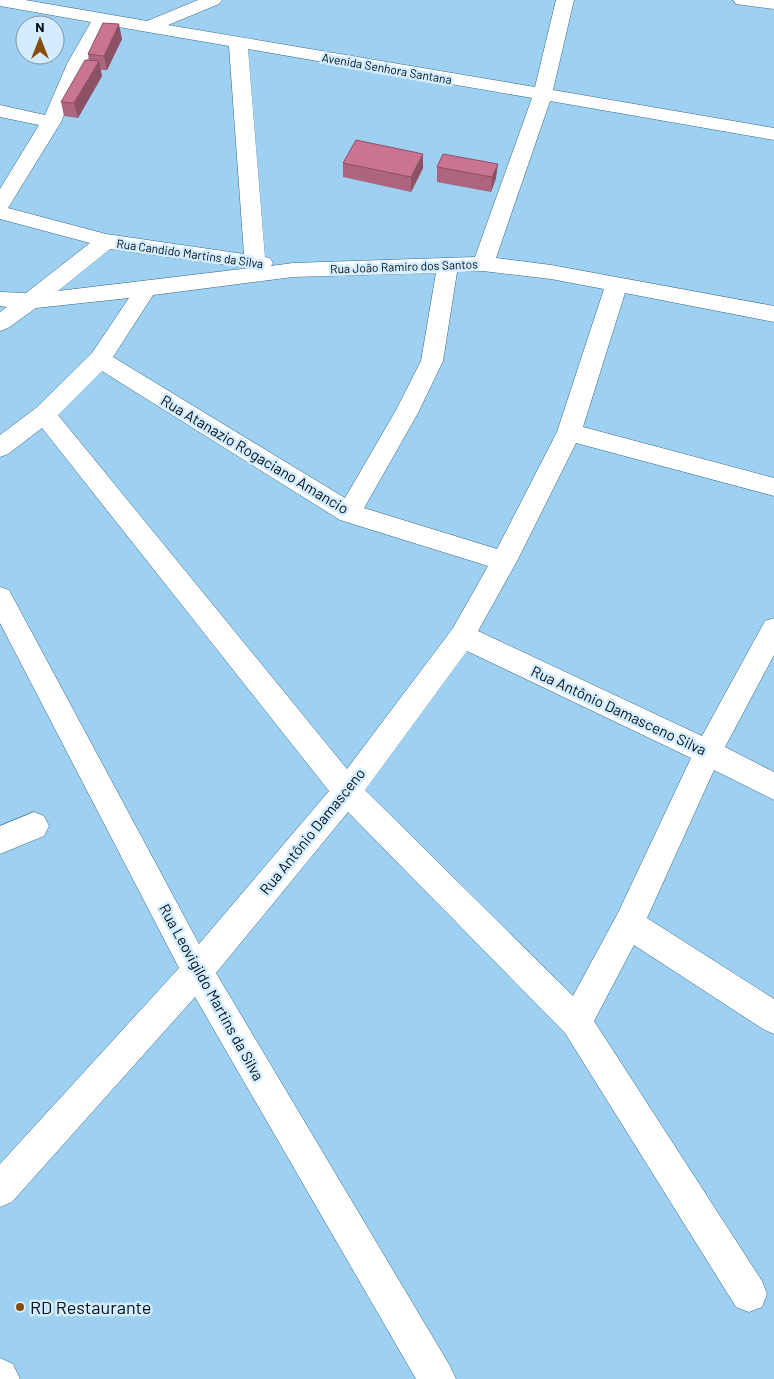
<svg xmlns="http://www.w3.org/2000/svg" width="774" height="1379" font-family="Barlow,sans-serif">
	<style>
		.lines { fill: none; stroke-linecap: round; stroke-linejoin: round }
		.minor-casing { stroke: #376785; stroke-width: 1 }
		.minor { fill: #fff; fill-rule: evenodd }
		.wall { fill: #ad647e }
		.shaded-wall { fill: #8d5166 }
		.building { fill: #c97492; stroke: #8d5166 }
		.poi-dot { fill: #8a4b10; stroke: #d4edfe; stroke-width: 2 }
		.labels { text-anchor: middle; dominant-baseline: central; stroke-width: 5; stroke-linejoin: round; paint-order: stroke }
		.far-street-label { font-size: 12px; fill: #00101b; stroke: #d4edfe }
		.street-label { font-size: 15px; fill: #00101b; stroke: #d4edfe }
		.near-poi-label { font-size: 18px; fill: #00101b; stroke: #d4edfe; text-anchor: start }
	</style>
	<rect width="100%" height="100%" fill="#9dd0f1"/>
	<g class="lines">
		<defs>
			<g id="minor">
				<path d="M0 0H25L147 21 198 0H222L219 4 168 25 535 87 556 0H574L553 90 774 128V140L550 101 496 258 551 265 774 306V322L625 293 583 427 774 478V496L576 443 517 561 478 631 702 736 765 621 774 618V655L725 747 774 772V800L714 770 647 918 774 999V1034L763 1029 634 945 594 1021 762 1281 767 1294 762 1307 749 1312 736 1307 565 1033 348 812 216 973 450 1366 456 1379H416L195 997 12 1202 0 1207V1164L179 968 0 623V587L9 590 199 944 329 791 42 428 8 454 0 457V435L36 408 92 353 129 298 36 308 8 328 0 331V312L7 307 0 306V292L26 293 90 243 0 219V189L39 125 0 117V105L45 115 67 64 91 22 0 6ZM107 25 229 46 244 254 106 234 8 208 61 122 85 64ZM248 49 532 98 475 257 293 263 271 266 273 263 270 258 265 257ZM110 249 250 268 58 291ZM483 271 551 279 604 289 557 432 497 549 364 508 418 413 443 361 457 272ZM436 273 421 361 395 412 345 498 113 357 153 295 293 277ZM102 371 340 520 488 566 453 628 347 769 58 415ZM467 651 691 758 618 913 573 996 365 790Z"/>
				<polygon points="733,0 774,0 774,9 736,4"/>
				<polygon points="34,812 44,816 49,826 44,836 0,854 0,826"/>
				<polygon points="0,1358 13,1364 20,1379 0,1379"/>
			</g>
		</defs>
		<use href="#minor" class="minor-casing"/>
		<use href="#minor" class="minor"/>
	</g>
	<g class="wall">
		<polygon points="122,39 107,70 100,70 102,76 78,118 64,116 61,102 89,60 88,54"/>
		<polygon points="423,154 423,168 411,192 343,177 343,163"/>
		<polygon points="443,154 496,178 491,192 437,182 437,167"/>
	</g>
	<g class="shaded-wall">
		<polygon points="119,24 122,39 107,70 104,56"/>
		<polygon points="99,61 102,76 78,118 74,103"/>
		<polygon points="423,154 423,168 411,192 411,177"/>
		<polygon points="498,164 496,178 491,192 492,177"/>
	</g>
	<g class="building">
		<polygon points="103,23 119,24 104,56 88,54"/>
		<polygon points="85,60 99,61 74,103 61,102"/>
		<polygon points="356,140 423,154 411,177 343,163"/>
		<polygon points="443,154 498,164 492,177 437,167"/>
	</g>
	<circle class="poi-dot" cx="20" cy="1307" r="5"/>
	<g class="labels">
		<g class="far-street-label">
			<text transform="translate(387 68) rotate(10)">Avenida Senhora Santana</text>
			<text transform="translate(190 253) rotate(8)">Rua Candido Martins da Silva</text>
			<text transform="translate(404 266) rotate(-2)">Rua João Ramiro dos Santos</text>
		</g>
		<g class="street-label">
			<text transform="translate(255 454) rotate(31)">Rua Atanazio Rogaciano Amancio</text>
			<text transform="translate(619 710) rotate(25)">Rua Antônio Damasceno Silva</text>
			<text transform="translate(312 831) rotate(-51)">Rua Antônio Damasceno</text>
			<text transform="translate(212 992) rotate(61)">Rua Leovigildo Martins da Silva</text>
		</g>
		<g class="near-poi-label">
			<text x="30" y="1307">RD Restaurante</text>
		</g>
	</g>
	<g transform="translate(40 40)"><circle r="24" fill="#d4edfe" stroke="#7f95a3"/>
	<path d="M0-4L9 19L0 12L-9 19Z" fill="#8a4b10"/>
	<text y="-8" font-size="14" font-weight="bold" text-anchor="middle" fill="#00101b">N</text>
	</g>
</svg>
